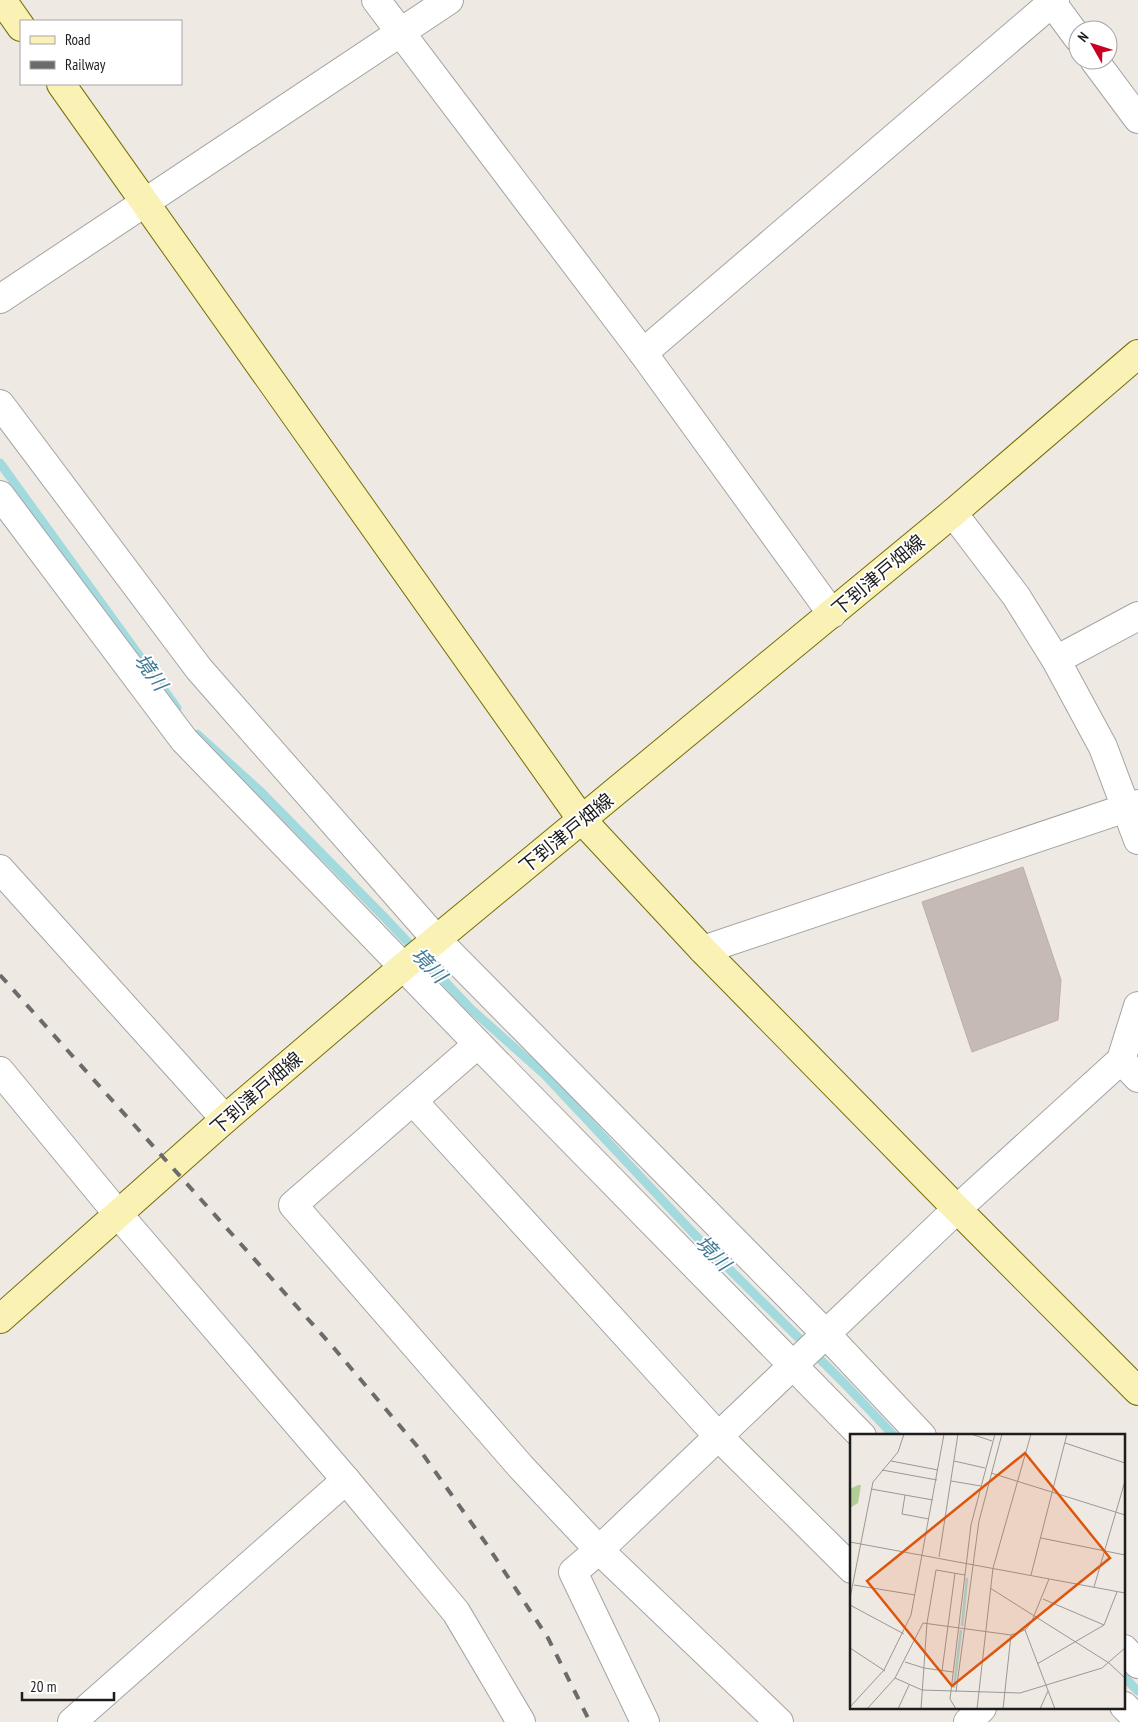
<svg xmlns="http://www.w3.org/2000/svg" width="1138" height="1722" font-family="'PT Sans Narrow','Noto Sans JP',sans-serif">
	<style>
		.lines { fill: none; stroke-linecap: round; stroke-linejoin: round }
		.stream { stroke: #a3dadd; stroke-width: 9 }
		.building { fill: #c6bab6; stroke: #c0ada5 }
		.street-casing { stroke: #a4a4a4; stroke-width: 30 }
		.secondary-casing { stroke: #756e04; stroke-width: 30 }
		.street { stroke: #fff; stroke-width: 28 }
		.secondary { stroke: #faf2b5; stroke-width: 28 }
		.rail { stroke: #6b6b6b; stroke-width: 4; stroke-dasharray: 10 10; stroke-linecap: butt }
		.labels { text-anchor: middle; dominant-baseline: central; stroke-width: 4; stroke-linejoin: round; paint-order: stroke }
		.street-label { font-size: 19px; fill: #1d1d1d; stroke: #fff }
		.water-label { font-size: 20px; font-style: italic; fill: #417a96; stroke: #fff }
		.inset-river { fill: none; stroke: #a3dadd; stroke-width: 2.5 }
		.inset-road { fill: none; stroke: #9b9794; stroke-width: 1 }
		.view { fill: #de560d; fill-opacity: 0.15; stroke: #de560d; stroke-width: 2.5 }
		.inset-edge { fill: none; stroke: #1d1d1d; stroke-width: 2.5 }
	</style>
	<rect width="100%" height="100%" fill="#efe9e3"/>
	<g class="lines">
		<g class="stream">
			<polyline points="0,463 177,708"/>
			<polyline points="197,734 259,790 384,917 471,1009 544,1074 696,1236 844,1383 894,1436"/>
			<polyline points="1124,1677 1138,1691"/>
		</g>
	</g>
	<polygon class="building" points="1023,867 1061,980 1058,1020 972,1052 922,902"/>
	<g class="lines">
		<defs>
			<g id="street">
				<polyline points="376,0 643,353 832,614"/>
				<polyline points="1050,0 1078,38"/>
				<polyline points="1094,60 1138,119"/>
				<polyline points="0,299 449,0"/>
				<polyline points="643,353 1055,0"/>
				<polyline points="0,404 199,669 436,939 825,1333 922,1436"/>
				<polyline points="0,495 184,740 478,1044 862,1436"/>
				<polyline points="953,513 1016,596 1056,660 1103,747 1138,840"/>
				<polyline points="1056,660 1138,616"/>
				<polyline points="0,869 225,1119"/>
				<polyline points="703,950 1138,804"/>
				<polyline points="478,1044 293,1205 521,1467 599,1550 779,1722"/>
				<polyline points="1121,1060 1138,1078"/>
				<polyline points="0,1071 118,1214 346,1480 456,1612 521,1722"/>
				<polyline points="413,1101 718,1436 852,1569"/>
				<polyline points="1124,1649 1138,1664"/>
				<polyline points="1124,1706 1138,1720"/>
				<polyline points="72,1722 346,1480"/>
				<polyline points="645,1722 573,1572 599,1550 957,1209 1121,1060 1138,1006"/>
				<polyline points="968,1722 982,1708"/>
			</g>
			<g id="secondary">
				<polyline points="2,0 21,27"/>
				<polyline points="61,84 582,820 703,950 957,1209 1138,1391"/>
				<polyline points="0,1319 225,1119 403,967 953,513 1138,354"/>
			</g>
		</defs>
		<use href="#street" class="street-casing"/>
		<use href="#secondary" class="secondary-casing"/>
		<use href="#street" class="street"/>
		<use href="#secondary" class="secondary"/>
		<polyline class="rail" points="0,975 333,1347 417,1446 485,1542 548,1638 590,1722"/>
	</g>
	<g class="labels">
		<g class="street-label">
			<text transform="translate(878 575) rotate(-40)">下到津戸畑線</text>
			<text transform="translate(566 833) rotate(-39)">下到津戸畑線</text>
			<text transform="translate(256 1093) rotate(-41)">下到津戸畑線</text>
		</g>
		<g class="water-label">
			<text transform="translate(151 672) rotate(54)">境川</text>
			<text transform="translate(429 965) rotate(46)">境川</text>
			<text transform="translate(713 1253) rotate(45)">境川</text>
		</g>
	</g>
	<g transform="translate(850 1434)">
		<rect width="275" height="275" fill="#efe9e3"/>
		<path d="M8 51H11L8 69 0 74V55Z" fill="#b1ce97"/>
		<path class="inset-river" d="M112 192 117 144M104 254 111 196"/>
		<path class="inset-road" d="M121 0 142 7M215 9 275 29M41 27 88 36M104 27 135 34M32 36 87 46M141 39 275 81M101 47 131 52M21 55 83 66M55 61 52 80 79 85M191 104 275 121M0 108 275 159M89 123 108 0M181 141 217 0M4 151 65 161M244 153 275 47M140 154 259 229 275 244M0 164 23 48 48 18 54 0M193 165 254 191M0 171 54 200M175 196 205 275M0 214 35 237M55 228 74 234 103 238M187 230 254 191 267 158M92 237 105 139M45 244 72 256 170 259 252 234 275 214M106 258 129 87 152 0M0 273 34 236 61 181 94 0M17 275 45 244 73 189 161 201 175 196 181 189 199 145M48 275 59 251M71 275 77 189 86 136 115 141M106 275 100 265 121 91 145 0M127 275 143 134 181 0M153 275 161 201M190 275 198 257"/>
		<path class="view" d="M175 19 260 124 102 252 17 147Z"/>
		<rect width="275" height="275" class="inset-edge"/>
	</g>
	<rect x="20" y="20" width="162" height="65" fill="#ffffff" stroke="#a5a5a5"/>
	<rect x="30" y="36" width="25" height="8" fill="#faf2b5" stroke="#a5a5a5"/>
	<text x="65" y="45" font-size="15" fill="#1d1d1d">Road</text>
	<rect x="30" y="61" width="25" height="8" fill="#6b6b6b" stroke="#a5a5a5"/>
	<text x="65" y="70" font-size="15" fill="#1d1d1d">Railway</text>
	<g transform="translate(1093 45) rotate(309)"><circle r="24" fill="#ffffff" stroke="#a5a5a5"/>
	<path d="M0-4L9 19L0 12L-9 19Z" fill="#ca0022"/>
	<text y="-8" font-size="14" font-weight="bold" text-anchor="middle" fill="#1d1d1d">N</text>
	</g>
	<path d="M22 1692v8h92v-8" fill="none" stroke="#1d1d1d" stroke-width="2.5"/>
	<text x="30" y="1692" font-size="15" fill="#1d1d1d" stroke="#ffffff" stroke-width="4" paint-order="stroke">20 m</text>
</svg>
